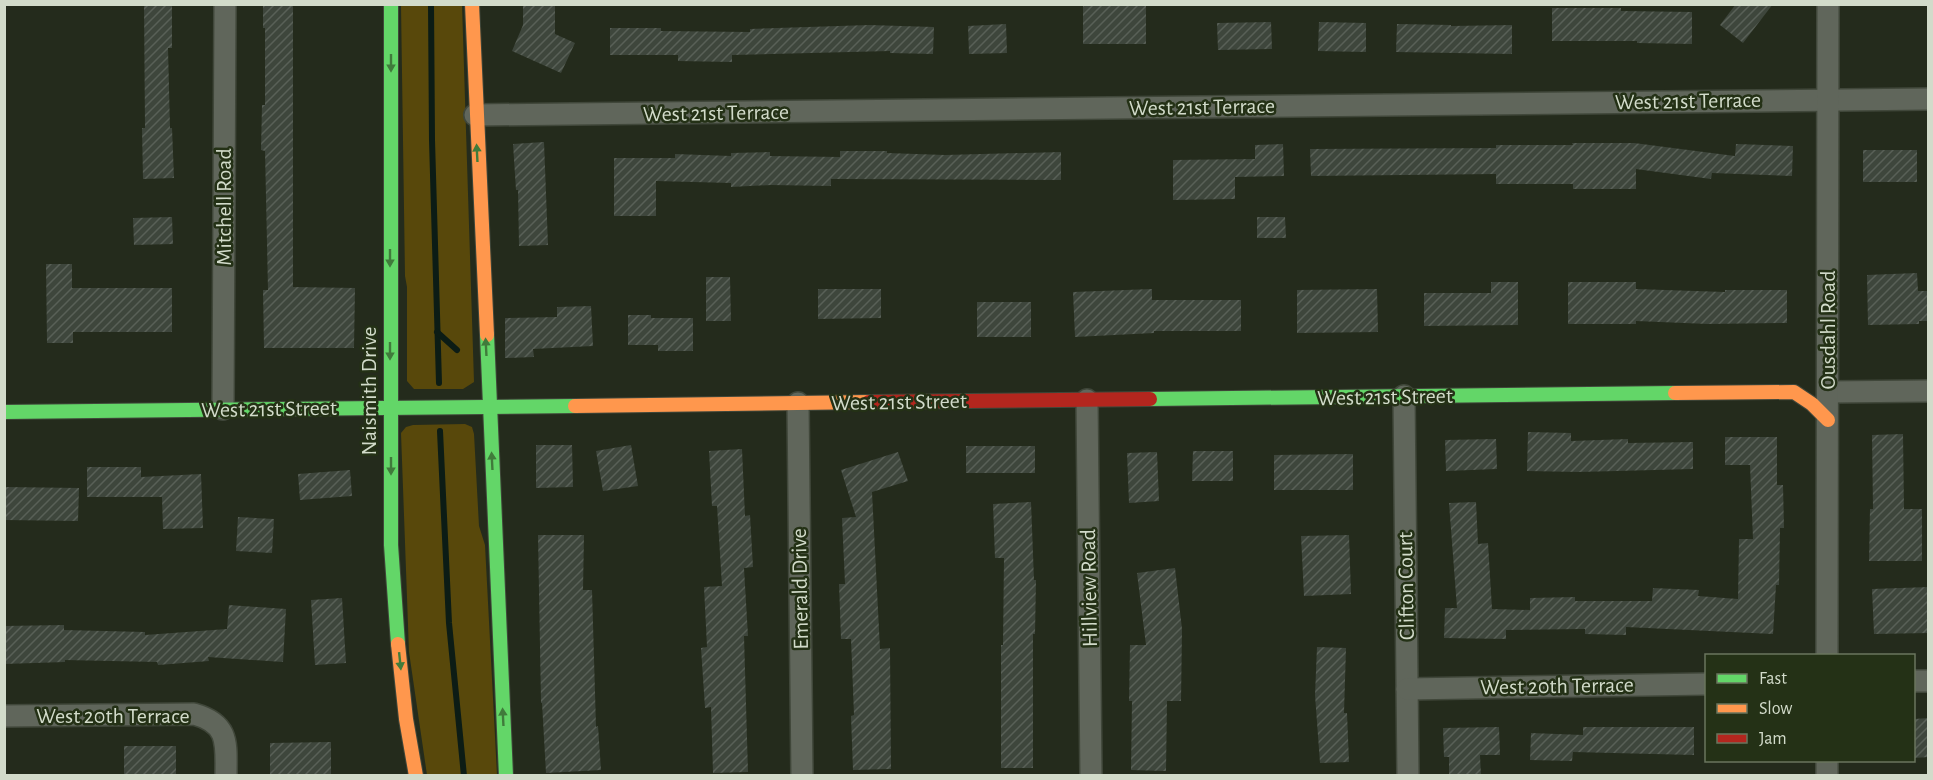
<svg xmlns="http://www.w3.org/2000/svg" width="1933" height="780" font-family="'Alegreya Sans',sans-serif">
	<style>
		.green { fill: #58480b }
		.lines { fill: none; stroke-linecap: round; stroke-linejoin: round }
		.stream { stroke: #0c1c15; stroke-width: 6 }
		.building { fill: url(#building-hatch) }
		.street-casing { stroke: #40473a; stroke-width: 24 }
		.fast-casing { stroke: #40473a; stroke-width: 16 }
		.slow-casing { stroke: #40473a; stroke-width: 16 }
		.jam-casing { stroke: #40473a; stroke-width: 16 }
		.street { stroke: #60665b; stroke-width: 21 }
		.fast { stroke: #63d668; stroke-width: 14 }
		.slow { stroke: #ff974d; stroke-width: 14 }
		.jam { stroke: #b3261e; stroke-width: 14 }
		.oneway { fill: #407b3b }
		.labels { text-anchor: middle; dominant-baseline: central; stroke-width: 5; stroke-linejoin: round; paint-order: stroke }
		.street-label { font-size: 22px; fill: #d2dbca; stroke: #243116 }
	</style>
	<defs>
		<pattern id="building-hatch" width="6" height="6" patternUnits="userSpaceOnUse" patternTransform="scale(1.5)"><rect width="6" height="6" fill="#3e463c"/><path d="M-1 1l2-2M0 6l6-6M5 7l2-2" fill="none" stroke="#596057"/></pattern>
	</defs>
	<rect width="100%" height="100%" fill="#242b1c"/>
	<g class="green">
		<polygon points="401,5 462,5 474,382 463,389 414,389 407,381 407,287 405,276"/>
		<polygon points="465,424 472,427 474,434 479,526 485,545 497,775 427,775 409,652 401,433 406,427 413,425"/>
	</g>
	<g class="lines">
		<g class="stream">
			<polyline points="431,4 432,140 439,383"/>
			<polyline points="437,332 457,350"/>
			<polyline points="440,431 449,623 464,776"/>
		</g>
	</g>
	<g class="building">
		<polygon points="144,4 172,4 172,48 168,48 170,128 172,128 174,178 143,179 142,128 145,128"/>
		<polygon points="263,4 293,4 293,287 355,288 354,348 264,348 263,290 268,290 265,151 261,150 262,105 265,105 265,28 263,28"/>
		<polygon points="523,4 555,4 555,34 575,43 561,73 512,51 523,25"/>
		<rect x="1083" y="4" width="63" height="40"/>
		<polygon points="1736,4 1773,4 1743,43 1720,25"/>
		<polygon points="1552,8 1621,8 1621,11 1692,12 1692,44 1637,43 1637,41 1552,41"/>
		<polygon points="1271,22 1272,49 1218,50 1217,23"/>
		<polygon points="1319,22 1366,23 1366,52 1318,51"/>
		<polygon points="1006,24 1007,53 969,54 968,26"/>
		<polygon points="1397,24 1451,25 1451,26 1512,25 1512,54 1396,52"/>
		<polygon points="869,25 934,27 933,54 890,53 890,51 732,55 732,62 678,61 678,55 610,55 610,28 661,28 661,31 750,32 750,29"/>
		<polygon points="544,142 548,245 519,246 518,190 516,190 513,144"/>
		<polygon points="1572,143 1634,143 1735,156 1736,144 1793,146 1792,176 1712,173 1711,179 1636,169 1636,189 1573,189 1573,184 1496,184 1496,174 1311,176 1310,149 1496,148 1496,145 1573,145"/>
		<polygon points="1283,144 1284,176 1235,177 1235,199 1173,200 1173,160 1255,159 1255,145"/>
		<rect x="1863" y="150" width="54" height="32"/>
		<polygon points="840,151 887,151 887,153 945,155 1061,152 1061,180 831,179 831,186 771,185 731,187 731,183 656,181 656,216 614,216 614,158 675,158 675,154 731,156 731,153 770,152 770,156 840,157"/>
		<polygon points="172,217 173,244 134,245 133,218"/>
		<polygon points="1257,217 1285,217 1286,238 1257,238"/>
		<polygon points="46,264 72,264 72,288 172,288 172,332 73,332 73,343 47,343"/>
		<polygon points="1917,273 1918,291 1929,291 1929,321 1919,321 1919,324 1868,325 1867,275"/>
		<polygon points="706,277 730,277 731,321 706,321"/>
		<polygon points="1491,282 1518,282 1518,325 1424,326 1424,293 1491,293"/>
		<polygon points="1568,282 1636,282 1636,289 1725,292 1725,290 1787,290 1787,323 1708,324 1636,321 1636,324 1568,324"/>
		<polygon points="818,289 881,289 881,318 818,319"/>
		<polygon points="1152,289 1152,300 1241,300 1241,331 1154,331 1154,333 1075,337 1073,292"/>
		<polygon points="1377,289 1378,332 1297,333 1297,290"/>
		<rect x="977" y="302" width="54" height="35"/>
		<polygon points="591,306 593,346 533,349 534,357 505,358 505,318 557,317 557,307"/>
		<polygon points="628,315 651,315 651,318 693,318 693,351 658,351 658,345 628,345"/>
		<polygon points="1528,432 1571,433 1571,441 1628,439 1628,443 1693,442 1693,469 1579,472 1527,471"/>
		<polygon points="1903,434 1904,509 1922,509 1922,561 1869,561 1870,509 1873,509 1872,435"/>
		<polygon points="1725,437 1777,437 1777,485 1783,485 1784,528 1780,528 1779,585 1776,585 1773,634 1626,627 1626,635 1585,634 1585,629 1506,630 1506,639 1444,638 1445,608 1457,608 1449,503 1476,502 1478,544 1488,543 1492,609 1530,610 1530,598 1575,597 1575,601 1652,601 1653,588 1699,590 1698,596 1738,599 1739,539 1753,539 1750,465 1725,465"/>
		<polygon points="1496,439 1497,469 1446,471 1445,440"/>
		<polygon points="536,445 572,445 573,487 536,488"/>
		<polygon points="631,445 638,486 603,491 596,451"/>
		<rect x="966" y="446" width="69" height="27"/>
		<polygon points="742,449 745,516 750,515 753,567 744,568 748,636 744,636 748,772 713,773 711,707 705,708 701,648 707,647 704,587 722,586 717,506 712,506 709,451"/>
		<polygon points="1193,451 1233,451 1233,481 1192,481"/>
		<polygon points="898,452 908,481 872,492 880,649 890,648 891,769 853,770 851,716 854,715 851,639 841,639 839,584 845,584 842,518 856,517 841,470"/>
		<polygon points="1157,452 1159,501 1129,503 1127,453"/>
		<polygon points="1353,454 1353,490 1274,490 1274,455"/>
		<polygon points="87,467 141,467 141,477 201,474 203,528 163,529 162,497 87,497"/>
		<polygon points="350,470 352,496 300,500 298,474"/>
		<polygon points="5,487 79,488 78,521 5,520"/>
		<polygon points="1031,502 1034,580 1036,580 1035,634 1033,634 1033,768 1001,768 1001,645 1003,645 1004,558 995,558 993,504"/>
		<polygon points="238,517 274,519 272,553 236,551"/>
		<polygon points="538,535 584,535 583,590 592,590 596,727 598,726 601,770 546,773 542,703 541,703"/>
		<polygon points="1349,535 1351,594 1304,596 1301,536"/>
		<polygon points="1175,568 1182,629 1181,701 1167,701 1166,771 1131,770 1132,701 1129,701 1130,645 1146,645 1137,573"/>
		<polygon points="1929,587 1929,633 1874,634 1872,589"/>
		<polygon points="342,598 346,663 315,665 311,600"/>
		<polygon points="229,605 286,609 283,662 208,657 209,661 158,665 157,662 65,660 65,662 4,664 4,626 64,625 64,630 145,632 145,635 227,629"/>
		<polygon points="1317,647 1346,648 1344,713 1347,713 1349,762 1320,763 1315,695"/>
		<polygon points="1929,718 1929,757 1914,758 1914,719"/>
		<polygon points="1499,727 1500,755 1480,755 1481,776 1449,776 1449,757 1444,757 1443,728"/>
		<polygon points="1583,727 1694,727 1694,755 1573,752 1572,761 1530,760 1531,733 1583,735"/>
		<polygon points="331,742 331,776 270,776 270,743"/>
		<rect x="124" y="746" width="52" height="30"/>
	</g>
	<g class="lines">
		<defs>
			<g id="street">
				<polyline points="475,115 1928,99"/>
				<polyline points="1828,392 1928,391"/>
				<polyline points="1404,396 1408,776"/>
				<polyline points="1087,400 1091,776"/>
				<polyline points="798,403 802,776"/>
				<polyline points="223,409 225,4"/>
				<polyline points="1827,656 1828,4"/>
				<polyline points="1914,681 1928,681"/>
				<polyline points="1407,689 1706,684"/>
				<path d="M4 716 194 714C230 724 226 744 226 776"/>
				<polyline points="1827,776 1827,760"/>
			</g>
			<g id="fast">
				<polyline points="391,4 391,545 398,644"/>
				<polyline points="487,335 506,776"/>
				<polyline points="1150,399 1675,393"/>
				<polyline points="4,412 575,406"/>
			</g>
			<g id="slow">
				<polyline points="472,4 487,335"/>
				<polyline points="1675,393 1794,392 1812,404 1828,420"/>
				<polyline points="575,406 869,402"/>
				<polyline points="398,644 406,719 416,776"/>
			</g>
			<polyline id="jam" points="869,402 1150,399"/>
		</defs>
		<use href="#street" class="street-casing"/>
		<use href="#fast" class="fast-casing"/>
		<use href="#slow" class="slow-casing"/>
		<use href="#jam" class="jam-casing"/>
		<use href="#street" class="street"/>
		<use href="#fast" class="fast"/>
		<use href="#slow" class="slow"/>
		<use href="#jam" class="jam"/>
	</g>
	<defs><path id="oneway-solid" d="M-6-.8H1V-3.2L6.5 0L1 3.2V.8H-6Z" transform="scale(1.5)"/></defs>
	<g class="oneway">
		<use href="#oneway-solid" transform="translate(391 63) rotate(90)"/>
		<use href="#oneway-solid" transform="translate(477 153) rotate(-93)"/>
		<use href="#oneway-solid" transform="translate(390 258) rotate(90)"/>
		<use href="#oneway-solid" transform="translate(486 347) rotate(-93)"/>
		<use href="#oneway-solid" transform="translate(390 351) rotate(90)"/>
		<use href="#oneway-solid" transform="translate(492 461) rotate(-93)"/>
		<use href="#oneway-solid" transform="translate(391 466) rotate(90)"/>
		<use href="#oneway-solid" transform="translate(400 661) rotate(84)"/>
		<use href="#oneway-solid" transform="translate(503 717) rotate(-93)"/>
	</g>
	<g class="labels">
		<g class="street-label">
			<text transform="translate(1688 101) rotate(-1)">West 21st Terrace</text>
			<text transform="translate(1202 107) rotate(-1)">West 21st Terrace</text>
			<text transform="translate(716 113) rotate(-1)">West 21st Terrace</text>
			<text transform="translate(224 207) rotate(-90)">Mitchell Road</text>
			<text transform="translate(1828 330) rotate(-90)">Ousdahl Road</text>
			<text transform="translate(369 391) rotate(-90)">Naismith Drive</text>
			<text transform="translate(1385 397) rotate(-1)">West 21st Street</text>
			<text transform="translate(899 402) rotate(-1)">West 21st Street</text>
			<text transform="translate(269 409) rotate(-1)">West 21st Street</text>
			<text transform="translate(1406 586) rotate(-91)">Clifton Court</text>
			<text transform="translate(1089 588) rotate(-91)">Hillview Road</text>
			<text transform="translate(800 589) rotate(-91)">Emerald Drive</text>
			<text transform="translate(1557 686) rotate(-1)">West 20th Terrace</text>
			<text x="113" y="716">West 20th Terrace</text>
		</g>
	</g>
	<rect width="1933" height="780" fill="none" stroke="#d2dbca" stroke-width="12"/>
	<rect x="1705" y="654" width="210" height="108" fill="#243116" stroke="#6a755e" stroke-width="1.5"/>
	<rect x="1717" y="674" width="30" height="9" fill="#63d668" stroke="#6a755e" stroke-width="1.5"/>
	<text x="1759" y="684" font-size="18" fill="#d2dbca">Fast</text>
	<rect x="1717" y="704" width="30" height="9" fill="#ff974d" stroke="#6a755e" stroke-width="1.5"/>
	<text x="1759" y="714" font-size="18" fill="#d2dbca">Slow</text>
	<rect x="1717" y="734" width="30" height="9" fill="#b3261e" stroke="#6a755e" stroke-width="1.5"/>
	<text x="1759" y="744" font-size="18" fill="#d2dbca">Jam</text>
</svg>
